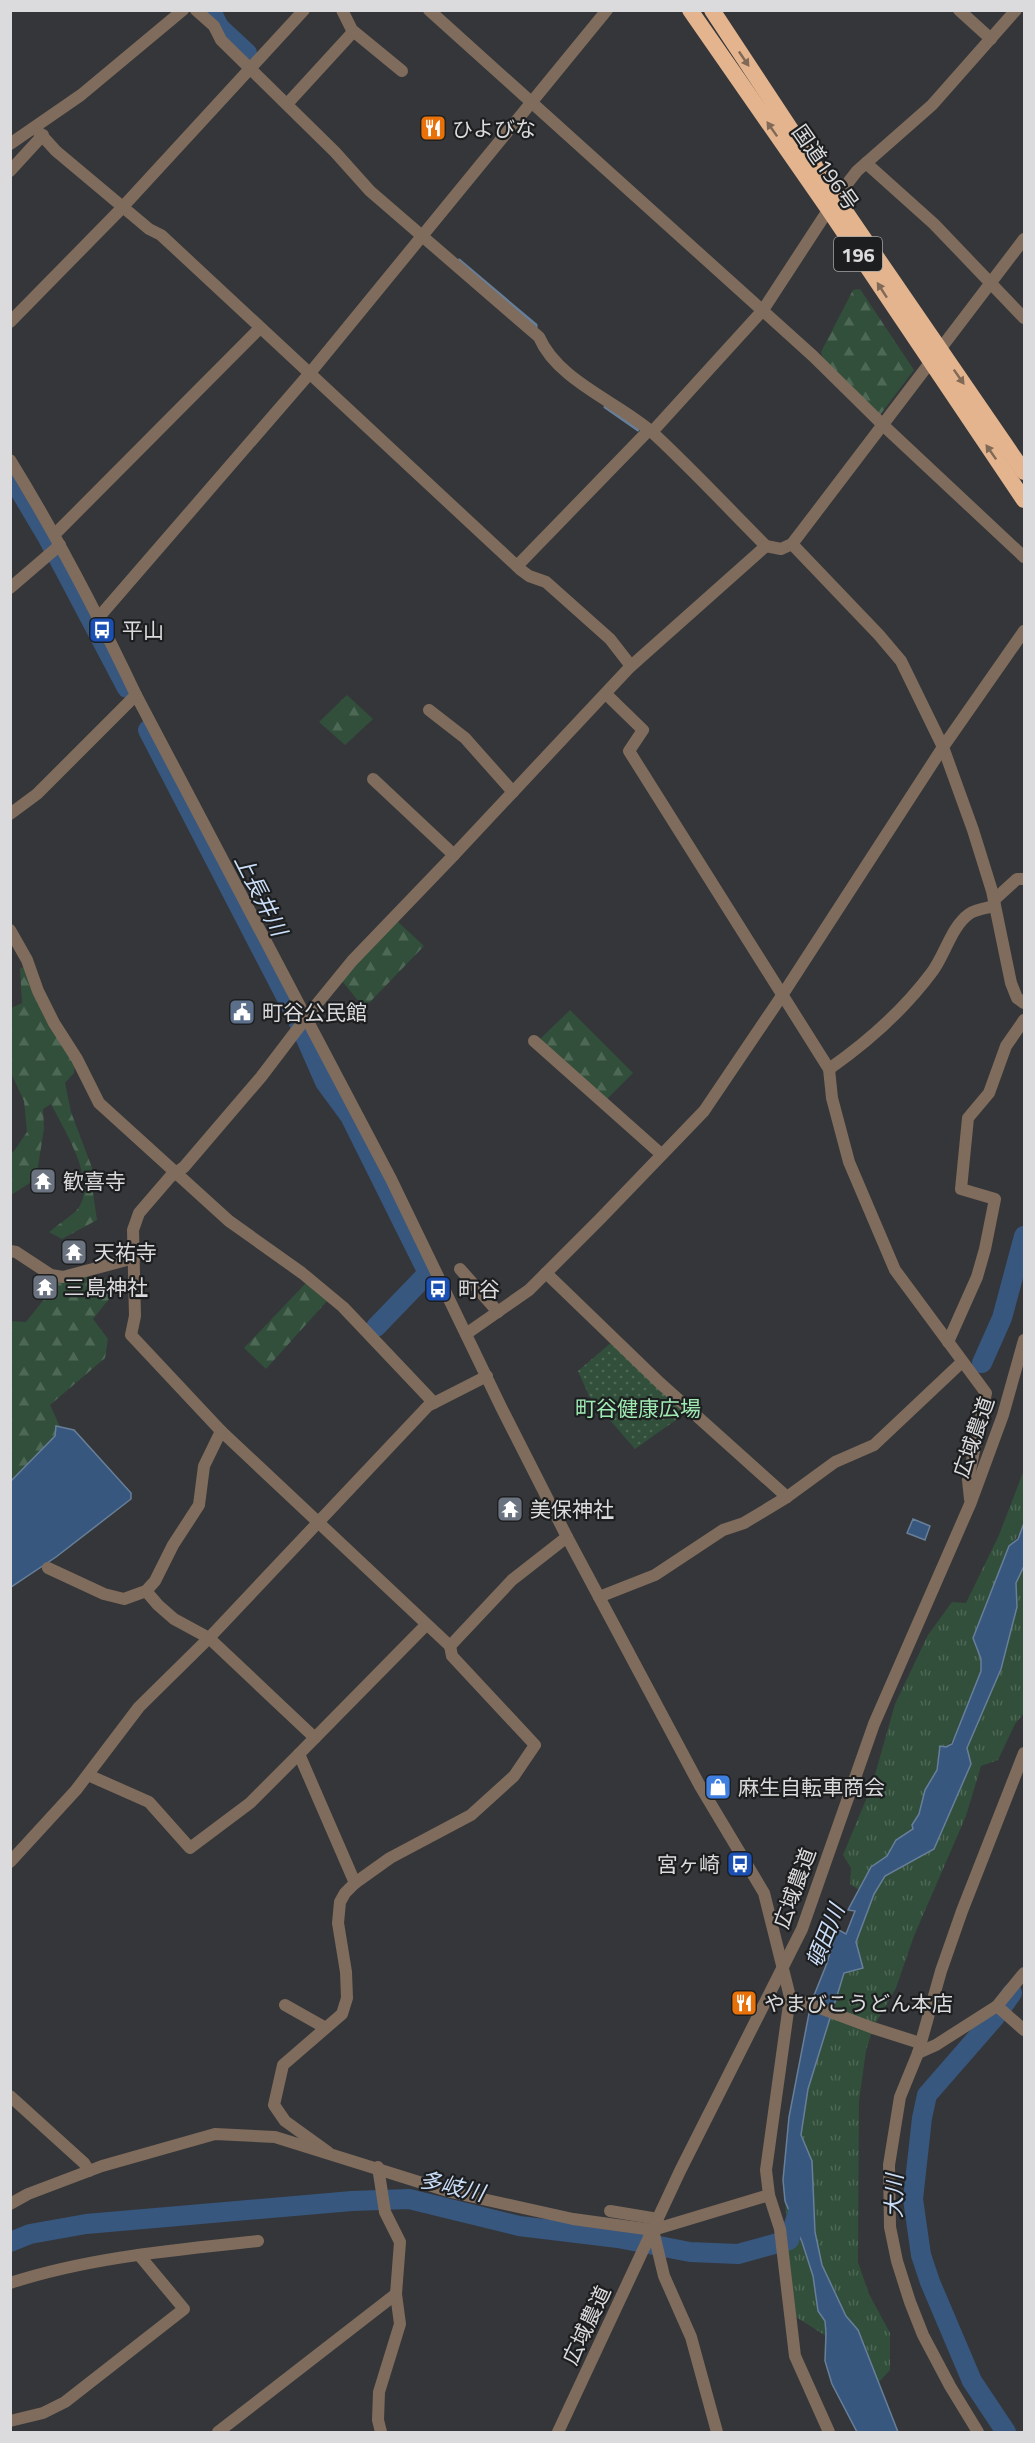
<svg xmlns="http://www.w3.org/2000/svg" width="1035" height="2443" font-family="'Titillium Web','Noto Sans JP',sans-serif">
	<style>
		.grass { fill: url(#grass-tufts) }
		.forest { fill: url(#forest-firs) }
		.park { fill: url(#park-dots) }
		.water { fill: #37577e; stroke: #687f9a; stroke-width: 1.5 }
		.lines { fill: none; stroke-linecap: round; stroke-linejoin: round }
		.stream { stroke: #687f9a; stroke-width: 3 }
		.river { stroke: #37577e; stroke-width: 20 }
		.minor { stroke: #7f6c5c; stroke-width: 12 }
		.highway { stroke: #e3b48d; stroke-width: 16 }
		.oneway { fill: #806956 }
		.labels { text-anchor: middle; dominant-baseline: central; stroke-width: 4.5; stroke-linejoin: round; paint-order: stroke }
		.shield { fill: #1d1e1f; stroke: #a2a2a4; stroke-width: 1.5 }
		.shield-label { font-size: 20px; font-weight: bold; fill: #dbdbdd }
		.poi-label { font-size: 21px; fill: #dbdbdd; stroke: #1d1e1f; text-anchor: start }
		.street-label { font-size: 21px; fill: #dbdbdd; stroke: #1d1e1f }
		.park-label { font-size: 21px; fill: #9fe9b3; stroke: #1d1e1f }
		.water-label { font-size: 22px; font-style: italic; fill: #cadef9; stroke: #1d1e1f }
	</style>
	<defs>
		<pattern id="grass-tufts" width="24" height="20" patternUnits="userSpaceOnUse" patternTransform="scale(1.5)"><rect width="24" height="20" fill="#314f3a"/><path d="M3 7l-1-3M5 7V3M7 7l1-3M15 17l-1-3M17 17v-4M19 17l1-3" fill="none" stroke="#4e6856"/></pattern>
		<pattern id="forest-firs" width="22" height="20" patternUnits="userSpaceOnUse" patternTransform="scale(1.5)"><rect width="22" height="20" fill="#314f3a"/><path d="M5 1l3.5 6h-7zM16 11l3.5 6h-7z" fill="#4e6856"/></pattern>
		<pattern id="park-dots" width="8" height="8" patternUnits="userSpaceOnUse" patternTransform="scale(1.5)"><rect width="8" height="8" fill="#314f3a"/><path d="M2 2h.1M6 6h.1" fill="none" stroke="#4e6856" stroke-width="1.8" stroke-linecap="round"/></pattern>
	</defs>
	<rect width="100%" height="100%" fill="#353639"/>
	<g class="grass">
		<path d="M1024 1470C1024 1496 1031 1528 1009 1546L973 1637 981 1659V1671L953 1740 946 1747 940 1746 936 1771 925 1790 924 1799 913 1829 896 1840 887 1856 871 1867 859 1890 850 1884 851 1868 843 1855 872 1785 895 1704 928 1635 952 1602 966 1603 999 1535Z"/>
		<polygon points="1024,1566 1024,1713 1015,1724 998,1760 981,1766 966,1816 914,1936 896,1988 873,2028 866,2051 859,2101 858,2262 869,2294 890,2333 890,2370 878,2383 858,2330 846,2316 822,2265 815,2232 812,2161 801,2136 808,2089 844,1972 863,1968 856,1942 874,1894 885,1876 934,1849 971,1765 967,1748 1001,1669 1017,1607 1016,1583"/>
		<polygon points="785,2197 813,2276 818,2311 825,2321 826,2336 796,2317 788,2250"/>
	</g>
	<g class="forest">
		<polygon points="860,289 914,370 880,415 823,359 821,352 853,290"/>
		<polygon points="347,695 373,719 345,745 319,722"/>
		<polygon points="396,920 424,946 369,1003 360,1003 342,981"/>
		<path d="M31 967 75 1060 74 1073 65 1083 71 1112 94 1173 93 1193 97 1220 62 1239 49 1232C57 1225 67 1219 75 1212 101 1186 64 1130 51 1104L43 1109 44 1129 36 1179 11 1195V1153L14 1151 27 1132 24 1101 11 1073V1008L22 1003 20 968Z"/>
		<polygon points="570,1010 633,1073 605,1101 538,1041"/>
		<polygon points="82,1277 105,1278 113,1294 93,1319 108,1339 105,1358 50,1405 69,1446 11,1507 11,1321 26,1322 57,1283"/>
		<polygon points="306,1283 327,1301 266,1369 244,1348"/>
	</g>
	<polygon class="park" points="612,1342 687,1412 635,1449 589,1396 578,1371"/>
	<g class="water">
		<polygon points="56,1426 74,1430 131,1493 131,1499 56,1557 11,1587 10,1482 55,1436"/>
		<polygon points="913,1519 930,1526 925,1540 907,1533"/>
		<polygon points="1024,1523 1024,1566 1016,1583 1017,1607 1001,1669 967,1748 971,1764 934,1849 885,1876 874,1894 856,1942 863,1968 844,1973 808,2089 801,2135 812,2161 815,2232 822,2265 846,2316 858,2330 898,2432 857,2432 832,2384 825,2361 826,2333 825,2321 818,2311 813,2276 802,2242 785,2201 783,2180 789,2117 811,2003 827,1963 837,1929 846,1934 855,1911 848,1910 871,1867 887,1856 896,1840 913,1829 912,1825 919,1814 925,1790 937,1770 940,1746 946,1747 952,1744 981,1671 981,1659 973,1638 1009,1546 1018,1539"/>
	</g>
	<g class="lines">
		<g class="stream">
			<polyline points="459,260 536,325 536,329"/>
			<polyline points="605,407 638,430"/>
		</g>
		<g class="river">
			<polyline points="207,10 213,15 219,27 247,53"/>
			<polyline points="10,474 48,538 127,688"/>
			<polyline points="148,730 296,1016 325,1082 350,1116 428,1273 376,1327"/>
			<polyline points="982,1363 1002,1318 1024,1236"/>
			<polyline points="10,2242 30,2234 86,2224 352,2201 409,2199 519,2226 618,2238 690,2252 738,2254 789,2240 802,2200"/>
			<polyline points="1006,2432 972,2381 930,2282 921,2255 913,2199 922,2118 927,2095 995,2017 1012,1993"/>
		</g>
		<g class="minor">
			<path d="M196 10 214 26 221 40 335 152 370 191 539 337C558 381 618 402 653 433 692 469 729 509 766 546L781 549 792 544 1024 239"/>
			<polyline points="342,10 352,30 402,71"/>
			<polyline points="429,10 813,356 884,426 1024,557"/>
			<polyline points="959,10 991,39"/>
			<polyline points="287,104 353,32"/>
			<polyline points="35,128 56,151 149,229 161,235 521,570 529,576 546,582 610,639 631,666"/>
			<polyline points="10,144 81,95 183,10"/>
			<polyline points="866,163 934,224 1024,318"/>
			<polyline points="10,171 43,135"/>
			<polyline points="10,322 119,211 304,10"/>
			<polyline points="652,432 763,310 836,198 857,171 932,105 1016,10"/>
			<path d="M10 460C57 536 98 615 136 695L391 1179 502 1409 567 1537 700 1786 764 1893 790 1997 766 2170 769 2195 780 2229 795 2356 829 2432"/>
			<polyline points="55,534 260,328"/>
			<polyline points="792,544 879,635 901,661 943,747 973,830 992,891 1011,983 1017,998 1024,1003"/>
			<polyline points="517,566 649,430"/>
			<polyline points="10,588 60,545"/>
			<polyline points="99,617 310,373 607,10"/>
			<polyline points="606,694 643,730 629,751 829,1069 832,1098 849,1162 895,1270 986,1393 968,1480 970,1499"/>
			<polyline points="429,710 465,738 513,792"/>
			<polyline points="373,779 454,855"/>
			<polyline points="10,814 37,794 136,695"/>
			<polyline points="994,900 1017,879 1024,879"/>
			<polyline points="10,930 27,960 38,991 54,1023 77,1059 99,1103 229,1221 302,1273 343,1307 434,1403"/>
			<polyline points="534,1041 661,1154"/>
			<path d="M829 1069C869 1041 903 1011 932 972 945 955 951 927 969 914 976 909 987 908 995 906"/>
			<polyline points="10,1251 16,1252 51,1275 63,1277 134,1258"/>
			<polyline points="460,1269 498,1312"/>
			<polyline points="546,1273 660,1383 787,1497"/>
			<polyline points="466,1334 529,1290 600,1219 704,1111 783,994 943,747 1024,631"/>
			<polyline points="948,1342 977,1277 985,1249 995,1199 961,1189 968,1118 989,1093 1006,1046 1024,1020"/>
			<polyline points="48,1568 104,1594 124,1599 146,1591 155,1581 173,1545 199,1505 204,1466 221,1431"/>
			<polyline points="146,1591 158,1605 174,1619 209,1638 315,1738"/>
			<polyline points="599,1597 655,1575 723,1530 744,1523 787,1497 835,1462 874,1445 962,1362"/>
			<polyline points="450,1646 512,1580 567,1537"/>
			<polyline points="88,1775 149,1802 190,1848 250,1803 299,1754"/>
			<polyline points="10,1862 76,1790 139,1707 209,1638 428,1406 487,1376"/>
			<polyline points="355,1883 299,1754 426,1625"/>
			<polyline points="790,1997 873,2028 920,2043"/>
			<polyline points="285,2005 324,2027"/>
			<polyline points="997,2006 1024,2030"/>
			<polyline points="918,2053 936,2045 997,2006 1024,1973"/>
			<polyline points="10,2096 84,2163 89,2171"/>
			<polyline points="328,2152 285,2121 274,2105 283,2065 342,2014 347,1998 346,1972 338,1923 340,1902 345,1893 355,1883 390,1858 471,1815 514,1776 535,1745 452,1656 450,1646 221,1431 131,1335 135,1316 133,1230 139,1213 170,1177 184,1167 261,1077 312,1010 352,961 451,858 630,667 766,546"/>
			<polyline points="378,2167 385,2212 400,2242 396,2294 400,2324 379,2392 378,2420 381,2432"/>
			<polyline points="10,2204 28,2194 102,2166 215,2134 275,2137 451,2192 573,2219 653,2230 769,2195"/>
			<polyline points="610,2211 658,2219"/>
			<polyline points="653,2230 664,2276 691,2337 717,2432"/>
			<path d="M10 2283C90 2257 175 2250 258 2241"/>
			<polyline points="10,2421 43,2413 65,2402 184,2309 139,2255"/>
			<polyline points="218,2432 396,2294"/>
			<polyline points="558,2432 680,2171 802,1929 874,1724 971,1502 1003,1415 1024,1340"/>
			<polyline points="978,2432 950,2386 923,2335 910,2302 897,2261 890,2227 889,2165 900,2097 918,2053 941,1971 962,1911 1024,1753"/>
		</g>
		<g class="highway">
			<polyline points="690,10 829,210 1024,500"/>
			<polyline points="712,10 836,198 1024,472"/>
		</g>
	</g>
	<defs><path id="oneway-solid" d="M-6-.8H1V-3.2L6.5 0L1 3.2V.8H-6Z" transform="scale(1.5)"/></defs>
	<g class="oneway">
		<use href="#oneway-solid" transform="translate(744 59) rotate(56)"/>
		<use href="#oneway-solid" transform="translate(772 129) rotate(-125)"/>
		<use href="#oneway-solid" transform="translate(882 290) rotate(-123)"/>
		<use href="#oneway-solid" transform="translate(959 377) rotate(55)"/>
		<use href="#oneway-solid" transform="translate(991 452) rotate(-125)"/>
	</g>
	<defs>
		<symbol id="restaurant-square" viewBox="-11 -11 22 22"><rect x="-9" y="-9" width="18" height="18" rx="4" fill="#e8710a" stroke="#1d1e1f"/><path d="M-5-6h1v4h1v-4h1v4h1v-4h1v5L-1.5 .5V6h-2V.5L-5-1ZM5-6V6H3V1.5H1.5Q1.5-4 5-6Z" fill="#fff"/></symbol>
		<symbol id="bus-square" viewBox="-11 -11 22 22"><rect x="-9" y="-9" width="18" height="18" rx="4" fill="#1a4fb4" stroke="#1d1e1f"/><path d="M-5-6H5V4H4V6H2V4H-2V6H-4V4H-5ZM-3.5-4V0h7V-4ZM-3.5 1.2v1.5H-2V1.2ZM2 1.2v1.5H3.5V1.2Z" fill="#fff"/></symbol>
		<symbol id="civic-square" viewBox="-11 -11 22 22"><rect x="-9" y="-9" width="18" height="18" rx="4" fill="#5c6f8a" stroke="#1d1e1f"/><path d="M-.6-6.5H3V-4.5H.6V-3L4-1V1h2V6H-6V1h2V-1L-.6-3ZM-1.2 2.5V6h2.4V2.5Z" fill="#fff"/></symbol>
		<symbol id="temple-square" viewBox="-11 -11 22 22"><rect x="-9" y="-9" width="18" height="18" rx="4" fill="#6b7280" stroke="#1d1e1f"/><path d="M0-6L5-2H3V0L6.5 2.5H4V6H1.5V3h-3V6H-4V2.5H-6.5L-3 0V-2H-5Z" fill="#fff"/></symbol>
		<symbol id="shop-square" viewBox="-11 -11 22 22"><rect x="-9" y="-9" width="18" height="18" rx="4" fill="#3f7fe0" stroke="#1d1e1f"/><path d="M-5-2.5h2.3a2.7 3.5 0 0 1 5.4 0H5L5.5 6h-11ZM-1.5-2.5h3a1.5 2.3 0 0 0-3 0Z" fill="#fff"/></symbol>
	</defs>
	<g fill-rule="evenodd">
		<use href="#restaurant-square" x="418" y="113" width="30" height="30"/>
		<use href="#bus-square" x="87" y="615" width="30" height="30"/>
		<use href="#civic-square" x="227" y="997" width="30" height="30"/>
		<use href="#temple-square" x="28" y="1166" width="30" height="30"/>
		<use href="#temple-square" x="59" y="1237" width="30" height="30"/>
		<use href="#temple-square" x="30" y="1272" width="30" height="30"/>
		<use href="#bus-square" x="423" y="1274" width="30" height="30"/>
		<use href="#temple-square" x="495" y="1494" width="30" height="30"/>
		<use href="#shop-square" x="703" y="1772" width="30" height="30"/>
		<use href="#bus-square" x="725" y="1849" width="30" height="30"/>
		<use href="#restaurant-square" x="729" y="1988" width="30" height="30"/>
	</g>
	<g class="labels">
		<rect class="shield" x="834" y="237" width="48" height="34" rx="4.5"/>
		<g class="shield-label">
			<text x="858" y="254">196</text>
		</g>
		<g class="poi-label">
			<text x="452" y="128">ひよびな</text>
			<text x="122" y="630">平山</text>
			<text x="262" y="1012">町谷公民館</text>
			<text x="63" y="1181">歓喜寺</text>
			<text x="94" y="1252">天祐寺</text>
			<text x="64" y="1287">三島神社</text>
			<text x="458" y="1289">町谷</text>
			<text x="530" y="1509">美保神社</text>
			<text x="738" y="1787">麻生自転車商会</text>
			<text x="720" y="1864" text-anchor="end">宮ヶ崎</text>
			<text x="764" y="2003">やまびこうどん本店</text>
		</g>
		<g class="street-label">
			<text transform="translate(826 167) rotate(55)">国道196号</text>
			<text transform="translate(973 1437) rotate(-71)">広域農道</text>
			<text transform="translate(794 1888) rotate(-70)">広域農道</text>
			<text transform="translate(586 2325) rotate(-65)">広域農道</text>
		</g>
		<g class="park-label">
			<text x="638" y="1408">町谷健康広場</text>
		</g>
		<g class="water-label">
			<text transform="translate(261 895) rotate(63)">上長井川</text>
			<text transform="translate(825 1936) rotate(-68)">頓田川</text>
			<text transform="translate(452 2186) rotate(13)">多岐川</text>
			<text transform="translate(894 2196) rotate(-89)">大川</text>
		</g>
	</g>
	<rect width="1035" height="2443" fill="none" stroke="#dbdbdd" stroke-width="24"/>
</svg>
